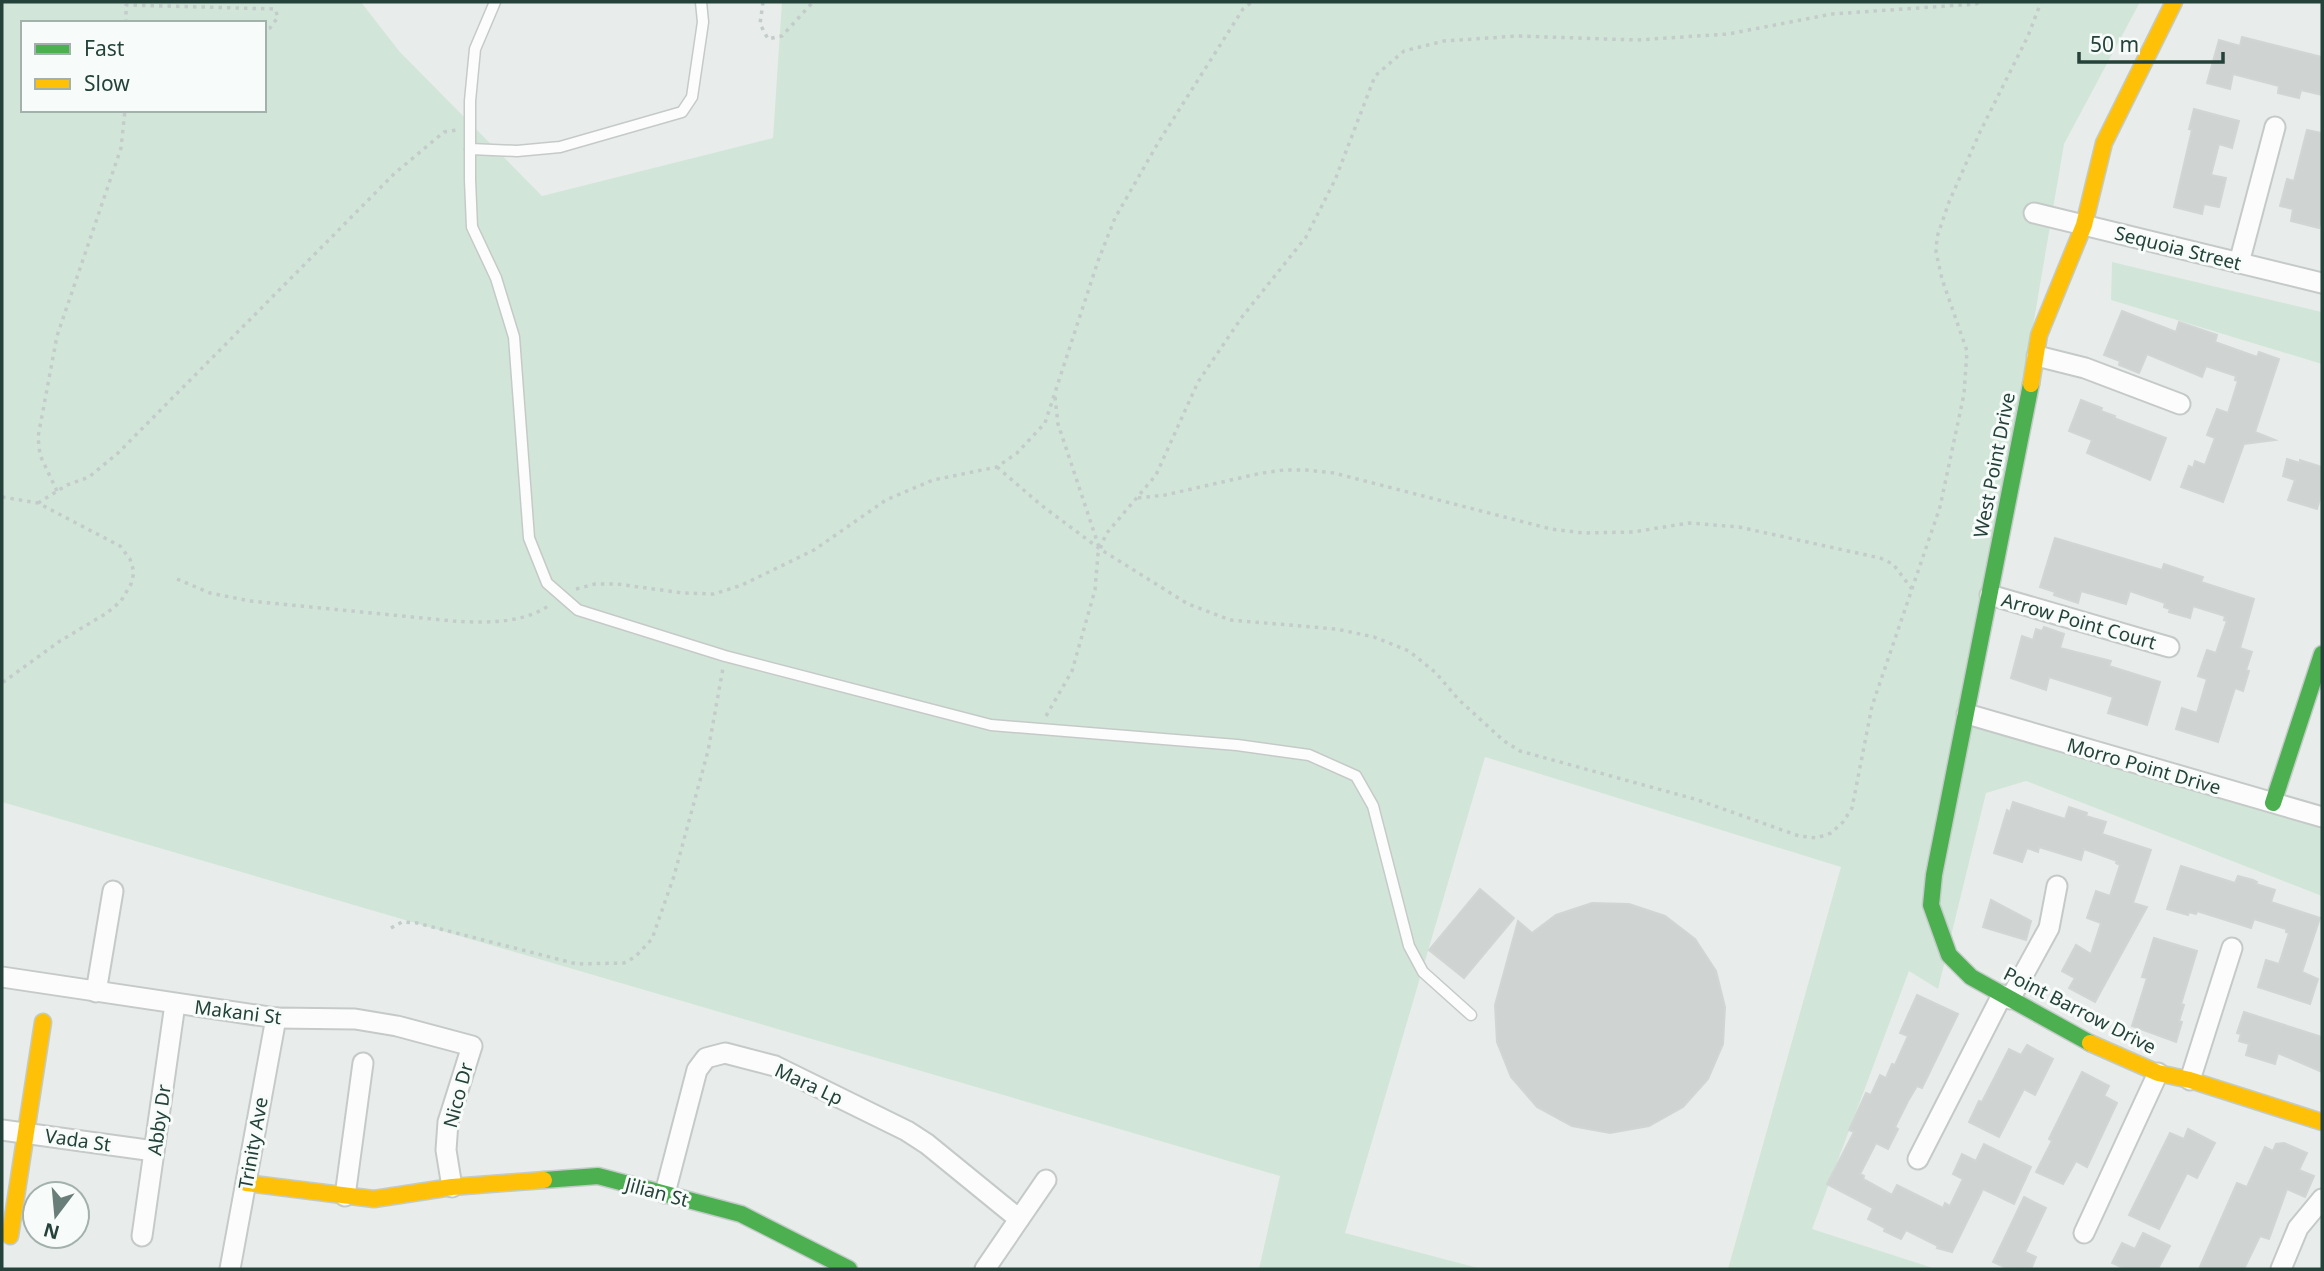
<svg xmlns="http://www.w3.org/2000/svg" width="2324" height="1271" font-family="'Noto Sans',sans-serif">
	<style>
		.green { fill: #d1e6d8; fill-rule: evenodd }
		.building { fill: #cfd4d2; stroke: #d1d6d4; stroke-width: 2 }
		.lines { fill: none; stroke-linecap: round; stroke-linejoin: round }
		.lane-casing { stroke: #c5cac8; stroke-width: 13 }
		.street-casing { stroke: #c5cac8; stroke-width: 23 }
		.fast-casing { stroke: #c3cbc8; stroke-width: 19 }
		.slow-casing { stroke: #c3cbc8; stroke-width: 19 }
		.path { stroke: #c3ccca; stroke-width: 3.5; stroke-dasharray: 3.5 5; stroke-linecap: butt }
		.lane { stroke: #fcfcfc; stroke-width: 10 }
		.street { stroke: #fcfcfc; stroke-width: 19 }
		.fast { stroke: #4caf50; stroke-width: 16 }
		.slow { stroke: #ffc107; stroke-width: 16 }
		.labels { text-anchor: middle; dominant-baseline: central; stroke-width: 6; stroke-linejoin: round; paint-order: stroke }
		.street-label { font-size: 19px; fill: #24423a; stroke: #f7fbf9 }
	</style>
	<rect width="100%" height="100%" fill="#e8edeb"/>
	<g class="green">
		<path d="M2 2H361L399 51 542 196 773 138 782 2H2140L2064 144 1967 714 2322 816V896L2026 781 1986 793 1938 989 1909 971 1812 1229 1936 1269H1728L1841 867 1485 757 1345 1233 1482 1269H1259L1280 1176 2 802ZM23 23H264V110H23Z"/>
		<polygon points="2112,262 2322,312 2322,364 2111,300"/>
	</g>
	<g class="building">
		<polygon points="2242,37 2322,57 2322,95 2301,90 2299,98 2278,93 2279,86 2233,74 2230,89 2207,83 2219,40 2240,46"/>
		<polygon points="2194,109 2239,121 2232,148 2219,144 2211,175 2226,178 2219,207 2204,204 2202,214 2174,207 2192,130 2189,129"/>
		<polygon points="2307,130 2322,133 2322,215 2319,228 2291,221 2293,209 2280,206 2287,179 2294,181"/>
		<polygon points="2122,311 2176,332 2179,322 2217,335 2215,342 2257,357 2259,352 2279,359 2255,432 2275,440 2244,444 2223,502 2181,487 2189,466 2193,468 2195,461 2205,465 2215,438 2207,435 2217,409 2228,413 2238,381 2235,380 2236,376 2206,366 2202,377 2147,354 2139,373 2119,365 2120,361 2104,355"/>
		<polygon points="2081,400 2102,408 2101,411 2115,416 2114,418 2166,438 2150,480 2087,453 2092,440 2069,431"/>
		<polygon points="2287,459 2300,463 2300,460 2322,467 2322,492 2317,509 2288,500 2295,480 2283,476"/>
		<polygon points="2055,538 2162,570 2164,564 2203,577 2201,582 2254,599 2240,648 2252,652 2246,670 2249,671 2243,691 2235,688 2218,742 2176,729 2182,708 2197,713 2207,679 2198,676 2207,650 2216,653 2227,621 2224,620 2225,616 2193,606 2190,618 2169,612 2170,609 2164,607 2165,603 2130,591 2126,604 2081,591 2078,603 2054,595 2055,592 2040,587"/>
		<polygon points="2044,627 2064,634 2060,648 2111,661 2109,666 2160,682 2147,725 2108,713 2113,697 2049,677 2046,690 2011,678 2022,636 2033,640 2036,629 2042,631"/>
		<polygon points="2013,802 2065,819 2069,807 2087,813 2086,816 2106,822 2102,834 2151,850 2133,903 2147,907 2095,1002 2069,988 2075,978 2062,971 2076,945 2091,954 2101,923 2087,918 2096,891 2110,896 2120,865 2116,863 2117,861 2084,849 2081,860 2039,847 2038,852 2027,848 2022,862 1994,853 2007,810 2010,812"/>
		<polygon points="2181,866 2235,883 2238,876 2253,880 2257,882 2256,884 2275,890 2271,902 2320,918 2302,972 2318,979 2310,1004 2258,987 2266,960 2279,964 2289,933 2286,932 2286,929 2254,919 2251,928 2197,911 2196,914 2189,912 2188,915 2167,909"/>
		<polygon points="1480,889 1514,918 1464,978 1429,950"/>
		<polygon points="1991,900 2031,921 2026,940 1983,927"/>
		<polygon points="1592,903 1629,904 1665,916 1695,939 1716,971 1725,1007 1723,1044 1708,1079 1683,1107 1649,1126 1610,1133 1572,1126 1537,1107 1511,1077 1497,1042 1495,1005 1518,921 1532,933 1556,915"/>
		<polygon points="2154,938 2197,951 2181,1004 2184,1005 2179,1021 2182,1022 2176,1042 2132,1026 2147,978 2142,977"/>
		<polygon points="1917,995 1958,1014 1922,1088 1917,1086 1908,1101 1895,1127 1898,1129 1888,1149 1876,1143 1860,1174 1864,1176 1863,1179 1892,1195 1897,1185 1943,1208 1945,1203 1950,1206 1963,1179 1953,1174 1962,1154 1976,1161 1984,1144 2031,1167 2014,1204 1983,1189 1952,1252 1937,1248 1938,1246 1906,1230 1901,1239 1884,1231 1885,1228 1868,1219 1873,1208 1827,1184 1854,1132 1849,1130 1866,1093 1871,1095 1880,1075 1886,1078 1892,1064 1895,1065 1908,1036 1900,1033"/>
		<polygon points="2244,1012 2322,1037 2322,1072 2278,1053 2275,1064 2246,1055 2249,1044 2239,1041 2241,1034 2237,1033"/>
		<polygon points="2027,1045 2053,1059 2035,1095 2024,1089 1999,1137 1969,1122 1979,1101 1982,1102 2009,1049 2021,1055"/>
		<polygon points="2082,1072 2109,1086 2104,1096 2117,1103 2087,1167 2076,1161 2063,1184 2036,1172 2052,1141 2049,1139"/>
		<polygon points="2188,1129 2215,1143 2197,1178 2187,1173 2159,1229 2129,1215 2170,1133 2184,1139"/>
		<polygon points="2284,1143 2307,1153 2299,1170 2314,1176 2305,1197 2287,1189 2269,1239 2260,1236 2244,1269 2199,1269 2237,1183 2247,1187 2265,1147 2273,1151 2276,1144"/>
		<polygon points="2024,1197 2046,1208 2025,1252 2036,1257 2031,1269 2009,1269 1993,1262"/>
		<polygon points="2143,1233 2170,1246 2158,1269 2126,1269 2112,1263 2122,1243 2135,1249"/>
	</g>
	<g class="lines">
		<defs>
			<g id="lane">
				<polyline points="495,2 475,49 470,101 470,180 472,227 496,278 514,337 529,538 547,583 578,610 725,656 991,725 1237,745 1309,755 1356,776 1373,806 1409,946 1423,972 1471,1015"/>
				<polyline points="470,149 517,151 560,147 682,112 692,97 703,22 701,2"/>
			</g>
			<g id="street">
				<polyline points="2034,213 2322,283"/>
				<polyline points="2239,263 2275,127"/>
				<polyline points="2037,356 2085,368 2180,404"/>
				<polyline points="1990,595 2169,647"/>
				<polyline points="1967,714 2322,817"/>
				<polyline points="2,977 276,1018 355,1019 397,1026 472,1046 448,1122 446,1150 452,1187"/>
				<polyline points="96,992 113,891"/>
				<polyline points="2010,999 2049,928 2057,886"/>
				<polyline points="2190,1080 2232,948"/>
				<polyline points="2,1130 154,1151"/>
				<polyline points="1918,1159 2002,995"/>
				<polyline points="665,1193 697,1070 706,1058 725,1053 775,1066 907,1131 927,1144 1019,1219"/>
				<polyline points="345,1196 363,1063"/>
				<polyline points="2084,1233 2158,1073"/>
				<polyline points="142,1236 175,1004"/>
				<polyline points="230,1269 276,1018"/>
				<polyline points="985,1269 1046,1180"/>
				<polyline points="2281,1269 2298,1228 2322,1199"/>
			</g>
			<g id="fast">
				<polyline points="2031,384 1934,875 1931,905 1949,955 1971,977 2090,1043"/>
				<polyline points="2273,803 2322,654"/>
				<polyline points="544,1180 598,1176 741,1214 849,1269"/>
			</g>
			<g id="slow">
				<polyline points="2031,384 2039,335 2084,225 2104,143 2174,2"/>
				<polyline points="2090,1043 2158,1073 2190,1080 2322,1122"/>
				<polyline points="246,1183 374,1199 452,1187 544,1180"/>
				<polyline points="10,1236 43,1022"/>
			</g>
		</defs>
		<use href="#lane" class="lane-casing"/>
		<use href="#street" class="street-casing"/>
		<use href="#fast" class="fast-casing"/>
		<use href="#slow" class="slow-casing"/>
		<g class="path">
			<polyline points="763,2 760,24 768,39 782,36 813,2"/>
			<polyline points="126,23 126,5 275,9 278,17 270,28 264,30"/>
			<polyline points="1055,397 1058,424 1099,547"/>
			<polyline points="997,467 1041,505 1100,549 1188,604 1230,620 1336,629 1374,637 1409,651 1436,673 1458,699 1504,741 1520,751 1698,800 1799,836 1817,838 1831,833 1843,822 1852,808 1872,706 1940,507 1964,394 1967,351 1942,279 1936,252 1937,237 1949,202 1980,132 2028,36 2041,2"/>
			<polyline points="57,491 40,455 38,437 57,336 121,148 125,110"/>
			<polyline points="2,497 38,503 120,546 130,559 134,572 131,584 121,601 107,613 60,641 2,683"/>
			<polyline points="1138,498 1165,495 1262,473 1284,470 1306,470 1334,473 1551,529 1583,533 1633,532 1689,523 1739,527 1880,558 1893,564 1912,589"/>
			<polyline points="38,503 67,485 89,477 118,453 395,173 444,132 457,130"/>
			<path d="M177 579 210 593 250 601 453 621C486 623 524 624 551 604"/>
			<polyline points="576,589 595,584 617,584 683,593 714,594 742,585 814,550 886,500 933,480 997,467 1017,453 1045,423 1098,261 1115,218 1158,143 1243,9 1252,2"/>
			<polyline points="1046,716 1072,671 1095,590 1098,554 1106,534 1156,475 1198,382 1242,317 1306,237 1335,180 1375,76 1404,51 1444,41 1518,36 1637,40 1728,34 1832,14 1976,4 1980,2"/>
			<polyline points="391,928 402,922 417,923 577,964 624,963 635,957 652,939 674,876 708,751 723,668"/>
		</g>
		<use href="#lane" class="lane"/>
		<use href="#street" class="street"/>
		<use href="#fast" class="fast"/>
		<use href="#slow" class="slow"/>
	</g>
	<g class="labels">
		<g class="street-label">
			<text transform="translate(2178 248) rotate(14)">Sequoia Street</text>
			<text transform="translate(1994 465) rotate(-79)">West Point Drive</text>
			<text transform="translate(2079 621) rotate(16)">Arrow Point Court</text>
			<text transform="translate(2144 766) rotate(16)">Morro Point Drive</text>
			<text transform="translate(2080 1010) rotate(27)">Point Barrow Drive</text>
			<text transform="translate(238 1012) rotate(7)">Makani St</text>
			<text transform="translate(809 1084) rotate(25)">Mara Lp</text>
			<text transform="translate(458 1095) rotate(-75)">Nico Dr</text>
			<text transform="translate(159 1120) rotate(-82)">Abby Dr</text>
			<text transform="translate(78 1140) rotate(8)">Vada St</text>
			<text transform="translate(253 1143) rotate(-80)">Trinity Ave</text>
			<text transform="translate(657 1192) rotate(15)">Jilian St</text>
		</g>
	</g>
	<rect width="2324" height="1271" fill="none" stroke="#24423a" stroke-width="7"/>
	<rect x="21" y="21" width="245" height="91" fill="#f7fbf9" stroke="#a3b1ad" stroke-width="2"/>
	<rect x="35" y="44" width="35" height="10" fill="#4caf50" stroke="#a3b1ad" stroke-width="2"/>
	<text x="84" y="56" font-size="21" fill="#24423a">Fast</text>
	<rect x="35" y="79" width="35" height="10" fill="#ffc107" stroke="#a3b1ad" stroke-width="2"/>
	<text x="84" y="91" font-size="21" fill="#24423a">Slow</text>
	<g transform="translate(56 1215) rotate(196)"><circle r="33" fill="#f7fbf9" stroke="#a3b1ad" stroke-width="2"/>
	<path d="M0-5L12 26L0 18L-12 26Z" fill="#697e78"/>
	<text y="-10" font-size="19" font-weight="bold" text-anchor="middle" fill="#24423a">N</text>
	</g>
	<path d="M2079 52v10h144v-10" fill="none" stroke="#24423a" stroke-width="3.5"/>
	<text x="2090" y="52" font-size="21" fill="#24423a" stroke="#f7fbf9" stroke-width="5" paint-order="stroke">50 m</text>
</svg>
